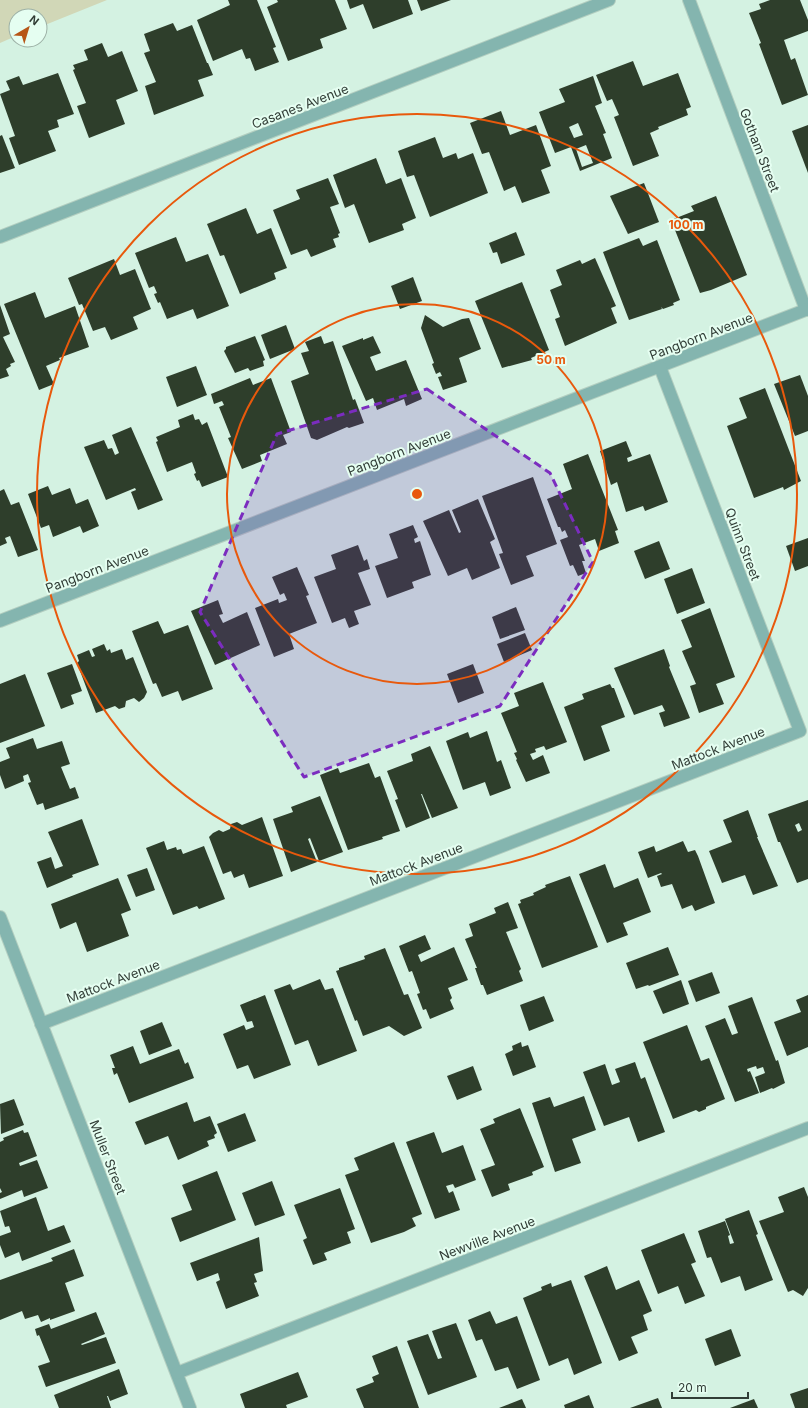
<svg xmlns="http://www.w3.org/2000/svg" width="808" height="1408" font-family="Inter,sans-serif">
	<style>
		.green { fill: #d1d7b7 }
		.building { fill: #2e3e2b; fill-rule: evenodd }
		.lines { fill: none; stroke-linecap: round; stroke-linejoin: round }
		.minor-casing { stroke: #b3cec0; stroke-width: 14 }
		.minor { stroke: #84b5af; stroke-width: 12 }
		.marked { fill: #7b2cbf; fill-opacity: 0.2; stroke: #7b2cbf; stroke-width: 3; stroke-dasharray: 8 5; stroke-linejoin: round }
		.ring { fill: none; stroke: #e8590c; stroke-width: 2 }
		.labels { text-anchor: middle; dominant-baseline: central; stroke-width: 4; stroke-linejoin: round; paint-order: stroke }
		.street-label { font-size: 13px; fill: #313d36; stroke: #e5fef1 }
		.centre { fill: #e8590c; stroke: #e5fef1; stroke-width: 2 }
		.ring-label { font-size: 12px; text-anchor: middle; font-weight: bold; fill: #e8590c; stroke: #e5fef1; stroke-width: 4; stroke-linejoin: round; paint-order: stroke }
	</style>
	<rect width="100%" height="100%" fill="#d4f2e2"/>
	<polygon class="green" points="0,0 107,0 40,27 40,16 16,16 16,36 0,43"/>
	<g class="building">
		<polygon points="228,0 257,0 276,47 273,48 279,62 255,71 250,58 246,59 242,49 213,61 197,20 230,5"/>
		<polygon points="277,0 335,0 347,29 320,39 323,48 288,61 267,7 278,2"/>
		<polygon points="347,0 408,0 413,14 373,29 363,4 350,9"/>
		<polygon points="417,0 451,0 421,11"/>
		<polygon points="770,0 800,0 808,20 808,31 784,40 791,60 795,58 808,95 782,105 759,44 761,43 749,13 761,9 759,4"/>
		<polygon points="173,23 177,31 192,25 207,63 208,63 213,75 198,80 204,96 154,115 145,86 156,82 144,53 150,51 144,34"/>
		<polygon points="102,43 108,57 122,51 138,91 116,100 125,124 89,138 77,106 86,103 73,70 75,69 73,65 88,60 84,50"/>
		<polygon points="633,61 643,86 678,73 691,107 686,109 688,115 658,127 659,129 650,133 659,156 633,166 614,117 619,115 612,99 607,101 596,75"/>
		<polygon points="58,73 74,114 57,120 59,127 48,131 56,151 19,165 9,138 15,136 0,94 10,90 6,81 19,76 23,85"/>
		<path d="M593 76 602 103 595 106 606 133 603 134 612 158 580 171 571 147 555 153 539 112 565 102 559 89ZM578 123 583 135 574 138 569 127ZM586 145 593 163 582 167 576 149Z"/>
		<polygon points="501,111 510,135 536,125 551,166 541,170 550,193 522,203 515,186 504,191 489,152 482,154 470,123"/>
		<polygon points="808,125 808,173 792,131"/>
		<polygon points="2,135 15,168 0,173 0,136"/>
		<polygon points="435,137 443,158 456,153 458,159 473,153 488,193 430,217 414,175 407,177 398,151"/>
		<polygon points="376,158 386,184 401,178 416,218 402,224 404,230 369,243 354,204 345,208 333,175"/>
		<polygon points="328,178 339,204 330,207 340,233 338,234 339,237 333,239 336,247 311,257 307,249 291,255 273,210 300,199 296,190"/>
		<polygon points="644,183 659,222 628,234 610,196"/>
		<polygon points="716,196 747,275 711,290 700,293 671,220 694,211 691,206"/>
		<polygon points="246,208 257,234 271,228 287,268 274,273 276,279 240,294 224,255 220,256 207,224"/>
		<polygon points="516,232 525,255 501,264 497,252 493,253 489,243"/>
		<polygon points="176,237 186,262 208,254 229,306 197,319 193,309 167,319 160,302 158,303 154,294 157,293 154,286 149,288 135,253"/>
		<polygon points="639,238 643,246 657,240 680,300 673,303 674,305 663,309 661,307 662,309 629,320 603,252"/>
		<polygon points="595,258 616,306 611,308 617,323 565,346 555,319 560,317 550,290 562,285 556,270 580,260 582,264"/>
		<polygon points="114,259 120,275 135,269 151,309 133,317 138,329 111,340 105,327 93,331 82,304 79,305 68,278"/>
		<polygon points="413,277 422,301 400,309 391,286"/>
		<polygon points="522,282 549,350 531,358 532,360 502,368 475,301"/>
		<polygon points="35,292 45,318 75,306 89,347 59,358 60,360 46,366 54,384 39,390 4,304"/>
		<polygon points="0,305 10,334 3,337 15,362 10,364 11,366 6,369 9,376 0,379"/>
		<polygon points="425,315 443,327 462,319 469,318 481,349 459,358 467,382 443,390 438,377 442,376 440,372 436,374 432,364 434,363 421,328"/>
		<polygon points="286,325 295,349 270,359 261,335"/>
		<polygon points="255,336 265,360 263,361 264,366 250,371 248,368 235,373 224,351 226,349 226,347"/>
		<polygon points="321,336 324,344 333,341 353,400 355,399 364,423 349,428 347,427 317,440 311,438 291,381 309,374 301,353 309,351 305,342"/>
		<polygon points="373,336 381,353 370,357 376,371 406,360 422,399 406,406 404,399 377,410 373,398 366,401 342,346 363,338 363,340"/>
		<polygon points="196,366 207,395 177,407 166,377"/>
		<polygon points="800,375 808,396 808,431 795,436 774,384"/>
		<polygon points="250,378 253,385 271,378 291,432 283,435 287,444 265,453 260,455 262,461 242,469 228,438 231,437 219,407 224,405 222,401 214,404 211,394"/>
		<polygon points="765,388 801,481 784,490 783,487 754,498 727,426 747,418 739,398"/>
		<polygon points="193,414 195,420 199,419 202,425 207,422 228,477 202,487 199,480 197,481 194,474 196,473 192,462 167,472 156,442 158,441 156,437 180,427 178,420"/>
		<polygon points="131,427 163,500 138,510 131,492 136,490 135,488 106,500 84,447 104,440 108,449 112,448 115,455 119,453 112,435"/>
		<polygon points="626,441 632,456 627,458 628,462 650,454 668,502 645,511 643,506 626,512 617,482 611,485 600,451"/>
		<polygon points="588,454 618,530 615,531 619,543 599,551 595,539 579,545 585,561 582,561 586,573 578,576 573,565 570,566 560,540 568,537 565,530 562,532 560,527 558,527 547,499 572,489 563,464"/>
		<polygon points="533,477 557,544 526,556 534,576 511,585 499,554 503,553 482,496"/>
		<polygon points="48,486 52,495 70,488 76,504 88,499 99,526 83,533 80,526 53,537 49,525 41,528 28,494"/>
		<polygon points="4,489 11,505 19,502 38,550 18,557 10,536 5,538 7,543 0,546 0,491"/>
		<polygon points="478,499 495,539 490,542 500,568 472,580 467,568 448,576 423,521 449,510 459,533 461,532 452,510"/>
		<polygon points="413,525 418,537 414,539 415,543 420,541 431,575 412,582 414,588 387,598 375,566 398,558 389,534"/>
		<polygon points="808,538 808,566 795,571 786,546"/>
		<polygon points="659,541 670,569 645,579 634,551"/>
		<polygon points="358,545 364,561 367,559 370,569 358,573 371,605 354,611 359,624 349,628 345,618 332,623 314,577 336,569 331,555"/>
		<polygon points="297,567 309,595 306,596 317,623 289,634 294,649 274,657 255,608 278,599 279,603 287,600 284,593 280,595 272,577"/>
		<polygon points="692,568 705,603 677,614 664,579"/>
		<polygon points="218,600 223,614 219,615 223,623 247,612 260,645 215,665 191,611"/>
		<polygon points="516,607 525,630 500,639 492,617"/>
		<polygon points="710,608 735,677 716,684 724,704 699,713 690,686 696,684 682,651 692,647 681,620"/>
		<polygon points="158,621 164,634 188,625 213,689 182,701 178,691 162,697 156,683 153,684 132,631"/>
		<polygon points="525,633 532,650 504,662 497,644"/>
		<polygon points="104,644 107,651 110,649 111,653 122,649 126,660 133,657 147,692 144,698 139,702 134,698 126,701 125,707 119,709 115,706 96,713 77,663 79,661 77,655 89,650 92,657 95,656 92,649"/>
		<polygon points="664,649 670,666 669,667 690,718 664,727 659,713 665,711 662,705 634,715 614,668"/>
		<polygon points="72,664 82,691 71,695 74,704 61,709 47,673"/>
		<polygon points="473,664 484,693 458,703 447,674"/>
		<polygon points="25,674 45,726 0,743 0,684"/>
		<polygon points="543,682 567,742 546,750 544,746 535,749 536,752 530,754 533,760 543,755 550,773 526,782 516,760 517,759 514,753 517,752 501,713 519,706 514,693"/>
		<polygon points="610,684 612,688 614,688 625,717 601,726 610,751 584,761 564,707 584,699 582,694"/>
		<polygon points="487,731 497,762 501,760 511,788 490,796 485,782 463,790 446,741 468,732 470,738"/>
		<polygon points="33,738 37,749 62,741 70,764 61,767 70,789 75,787 79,798 45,810 43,803 37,805 28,783 31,782 28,774 23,776 24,781 5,789 0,775 0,762 10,758 6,748"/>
		<polygon points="430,746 458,808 432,818 422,794 421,794 430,818 406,828 395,800 398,799 387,771 413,761 411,754"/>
		<polygon points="369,763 375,778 380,776 400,831 382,837 383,839 348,850 320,775 338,768 340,773"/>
		<polygon points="320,796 343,852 319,861 310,838 308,839 317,862 291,872 273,819 293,812 291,807"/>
		<path d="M808 800V879L797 883 780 842H778L768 814ZM799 823 802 830 798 832 795 825Z"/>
		<polygon points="748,810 758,837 757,837 778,886 753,895 745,875 722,883 709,851 732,842 723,820"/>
		<polygon points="262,817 283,876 249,888 244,874 234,878 231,871 223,874 209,837 213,833 219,830 223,832 230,829 231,824 237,822 242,825"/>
		<polygon points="82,819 99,865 72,875 73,877 47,888 37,862 51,857 55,869 63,866 48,832"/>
		<polygon points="164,841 167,850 176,847 177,850 181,849 183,854 204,846 225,899 199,909 197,906 173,915 146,848"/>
		<polygon points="683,841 688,852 695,850 698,856 715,903 695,911 692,905 682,909 672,884 661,887 657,876 662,874 661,873 648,878 638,852 654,846 656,852"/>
		<polygon points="605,864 614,888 638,878 651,912 623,923 628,935 607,943 579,874"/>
		<polygon points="147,868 155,890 136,897 127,875"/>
		<polygon points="570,876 598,947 542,968 518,904 521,903 520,900 534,895 533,893 546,887 545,885"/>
		<polygon points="118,878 131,910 121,914 129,936 87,952 76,922 60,929 51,904"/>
		<polygon points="508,902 518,928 506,932 521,969 519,971 523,981 487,995 483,985 481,985 475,968 477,968 465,939 473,936 469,924 496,913 494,908"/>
		<polygon points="425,935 431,949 418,955 421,962 454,947 468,980 448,988 452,998 450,1000 454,1009 430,1019 426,1009 423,1010 417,994 420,993 412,971 409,972 399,946"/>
		<polygon points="668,947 679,975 649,986 648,985 636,989 626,963"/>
		<polygon points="385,948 404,995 408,994 422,1028 404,1036 389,1026 363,1036 357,1020 355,1021 336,971 339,970 339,968 365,959 364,956"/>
		<polygon points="712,972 720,993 696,1002 688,981"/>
		<polygon points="320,979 325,990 333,988 357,1051 318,1066 308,1040 295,1045 274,990 290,984 293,990"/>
		<polygon points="681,980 689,1004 663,1014 653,991"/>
		<polygon points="265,995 291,1065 254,1079 248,1065 237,1069 223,1034 244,1025 246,1030 254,1027 252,1021 247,1022 240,1005"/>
		<polygon points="808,995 808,1047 787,1056 774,1022 801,1012 796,1000"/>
		<polygon points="544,996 554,1021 529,1031 520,1005"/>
		<polygon points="752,997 776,1061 778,1060 785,1083 773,1089 772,1088 760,1093 755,1077 765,1073 763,1067 757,1069 756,1066 747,1069 748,1072 750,1071 759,1093 735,1102 705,1026 725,1018 732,1035 738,1033 728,1006"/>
		<polygon points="162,1022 172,1046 149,1055 140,1031"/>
		<polygon points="687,1025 701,1061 709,1058 725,1099 706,1107 706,1109 699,1112 696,1110 673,1119 643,1042"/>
		<polygon points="521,1042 522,1047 528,1045 536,1067 513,1076 505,1054 513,1050 512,1046"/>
		<polygon points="133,1046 140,1064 179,1049 185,1064 188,1062 194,1078 129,1103 117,1073 114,1075 112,1068 115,1068 110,1055"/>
		<polygon points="635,1062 641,1079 645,1077 665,1132 638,1142 629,1117 604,1126 583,1072 605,1064 612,1085 620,1082 615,1069"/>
		<polygon points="473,1066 482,1090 457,1100 447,1076"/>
		<polygon points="584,1096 596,1130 572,1139 581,1163 555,1172 532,1103 550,1097 554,1107"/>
		<polygon points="14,1099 24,1125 1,1134 0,1104"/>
		<polygon points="187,1102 194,1122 210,1116 217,1133 214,1135 215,1138 207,1141 209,1146 178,1160 168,1136 145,1145 135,1122"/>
		<polygon points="520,1108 544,1167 532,1172 533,1175 508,1184 510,1190 492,1197 481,1170 495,1165 480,1129 495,1123 493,1119"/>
		<polygon points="245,1113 256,1141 228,1152 217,1124"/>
		<polygon points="23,1130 24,1133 28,1132 37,1156 19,1163 20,1166 37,1160 48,1188 24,1197 22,1190 0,1199 0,1193 2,1192 0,1188 0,1142 4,1140 3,1138"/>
		<polygon points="434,1132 442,1153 463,1145 476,1180 455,1188 453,1184 446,1186 449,1193 453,1191 460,1210 435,1219 406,1142"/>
		<polygon points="394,1142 422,1214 412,1218 416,1226 404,1232 371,1243 345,1175 359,1170 354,1158"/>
		<polygon points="217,1171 236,1220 180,1242 171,1218 192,1210 182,1185"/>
		<polygon points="272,1181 285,1215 255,1226 242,1193"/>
		<polygon points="804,1187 808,1197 808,1288 803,1296 793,1290 788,1292 759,1221 784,1212 778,1197"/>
		<polygon points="340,1188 355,1229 347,1232 351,1243 324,1253 327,1260 313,1265 303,1240 307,1238 294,1205"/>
		<polygon points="36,1197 48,1231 64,1225 71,1242 22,1261 19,1252 5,1258 0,1245 0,1236 11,1232 9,1226 5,1227 0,1211"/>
		<polygon points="749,1210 758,1234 756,1235 773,1280 745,1291 740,1276 721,1283 711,1257 707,1258 698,1231 725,1221 730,1235 728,1236 730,1244 734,1243 725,1219"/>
		<polygon points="684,1233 696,1262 691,1264 705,1296 685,1304 678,1286 658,1294 641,1250"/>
		<polygon points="259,1237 263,1271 254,1274 257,1282 254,1283 259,1296 226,1309 216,1282 220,1280 218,1273 197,1281 190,1263"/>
		<polygon points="74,1249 84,1276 65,1283 75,1311 50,1320 50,1318 41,1322 38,1315 25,1319 22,1311 0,1320 0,1280 53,1261 51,1258"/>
		<polygon points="607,1266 616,1290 639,1280 652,1311 643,1315 648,1330 631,1337 638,1353 619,1361 584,1276"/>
		<polygon points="571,1280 602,1363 574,1375 568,1358 549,1366 523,1298 542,1290 541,1287 551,1283 552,1287"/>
		<polygon points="490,1311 496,1324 517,1316 540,1380 517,1389 508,1367 495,1371 482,1339 476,1341 468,1320"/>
		<polygon points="96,1312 105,1334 81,1344 82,1345 106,1337 116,1363 46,1387 38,1366 50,1362 39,1335 37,1336 35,1329 49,1324 51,1329"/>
		<polygon points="456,1323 477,1377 428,1395 407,1341 428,1334 438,1359 442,1358 432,1331"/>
		<polygon points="731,1329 741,1356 715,1366 705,1339"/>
		<polygon points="397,1346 419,1408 364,1408 356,1389 374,1382 372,1377 379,1374 372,1356"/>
		<polygon points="119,1369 128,1394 110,1401 108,1396 107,1396 111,1408 59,1408 54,1395"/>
		<polygon points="298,1372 308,1397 286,1405 287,1408 245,1408 240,1394"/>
		<polygon points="808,1388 808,1408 795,1408 790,1394"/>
		<polygon points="589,1395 594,1408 565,1408 564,1405"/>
		<polygon points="658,1398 662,1408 630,1408"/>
		<polygon points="522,1399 526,1408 499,1408"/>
		<polygon points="754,1399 758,1408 730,1408"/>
	</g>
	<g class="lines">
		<defs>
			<g id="minor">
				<polyline points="689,0 806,310"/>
				<polyline points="0,237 609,0"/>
				<polyline points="0,621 808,309"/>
				<polyline points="0,917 190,1408"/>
				<polyline points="41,1024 800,731 660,367"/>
				<polyline points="177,1373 808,1128"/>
			</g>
		</defs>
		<use href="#minor" class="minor-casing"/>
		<use href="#minor" class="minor"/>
	</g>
	<path class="marked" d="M427 389 550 473 593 562 500 706 304 777 200 612 277 434Z"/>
	<g class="ring">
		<circle cx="417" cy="494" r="190"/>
		<circle cx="417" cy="494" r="380"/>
	</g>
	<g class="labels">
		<g class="street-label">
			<text transform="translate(300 106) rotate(-21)">Casanes Avenue</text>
			<text transform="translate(760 150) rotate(69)">Gotham Street</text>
			<text transform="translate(701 336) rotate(-21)">Pangborn Avenue</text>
			<text transform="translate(399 452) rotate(-21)">Pangborn Avenue</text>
			<text transform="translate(743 544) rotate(69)">Quinn Street</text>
			<text transform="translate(97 569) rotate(-21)">Pangborn Avenue</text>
			<text transform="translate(718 748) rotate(-21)">Mattock Avenue</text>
			<text transform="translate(416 864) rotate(-21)">Mattock Avenue</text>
			<text transform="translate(113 981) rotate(-21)">Mattock Avenue</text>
			<text transform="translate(108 1157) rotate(69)">Muller Street</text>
			<text transform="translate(487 1238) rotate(-21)">Newville Avenue</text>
		</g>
	</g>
	<circle cx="417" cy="494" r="6" class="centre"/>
	<g class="ring-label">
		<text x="686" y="229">100 m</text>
		<text x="551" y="364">50 m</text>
	</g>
	<g transform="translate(28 28) rotate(38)"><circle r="19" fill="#e5fef1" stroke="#9db1a6"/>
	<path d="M0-3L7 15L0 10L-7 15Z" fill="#b75617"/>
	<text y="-6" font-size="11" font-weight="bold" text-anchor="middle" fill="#313d36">N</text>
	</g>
	<path d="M672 1392v6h76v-6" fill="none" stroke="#313d36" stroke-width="2"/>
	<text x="678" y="1392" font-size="12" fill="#313d36" stroke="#e5fef1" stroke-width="3" paint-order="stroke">20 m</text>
</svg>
